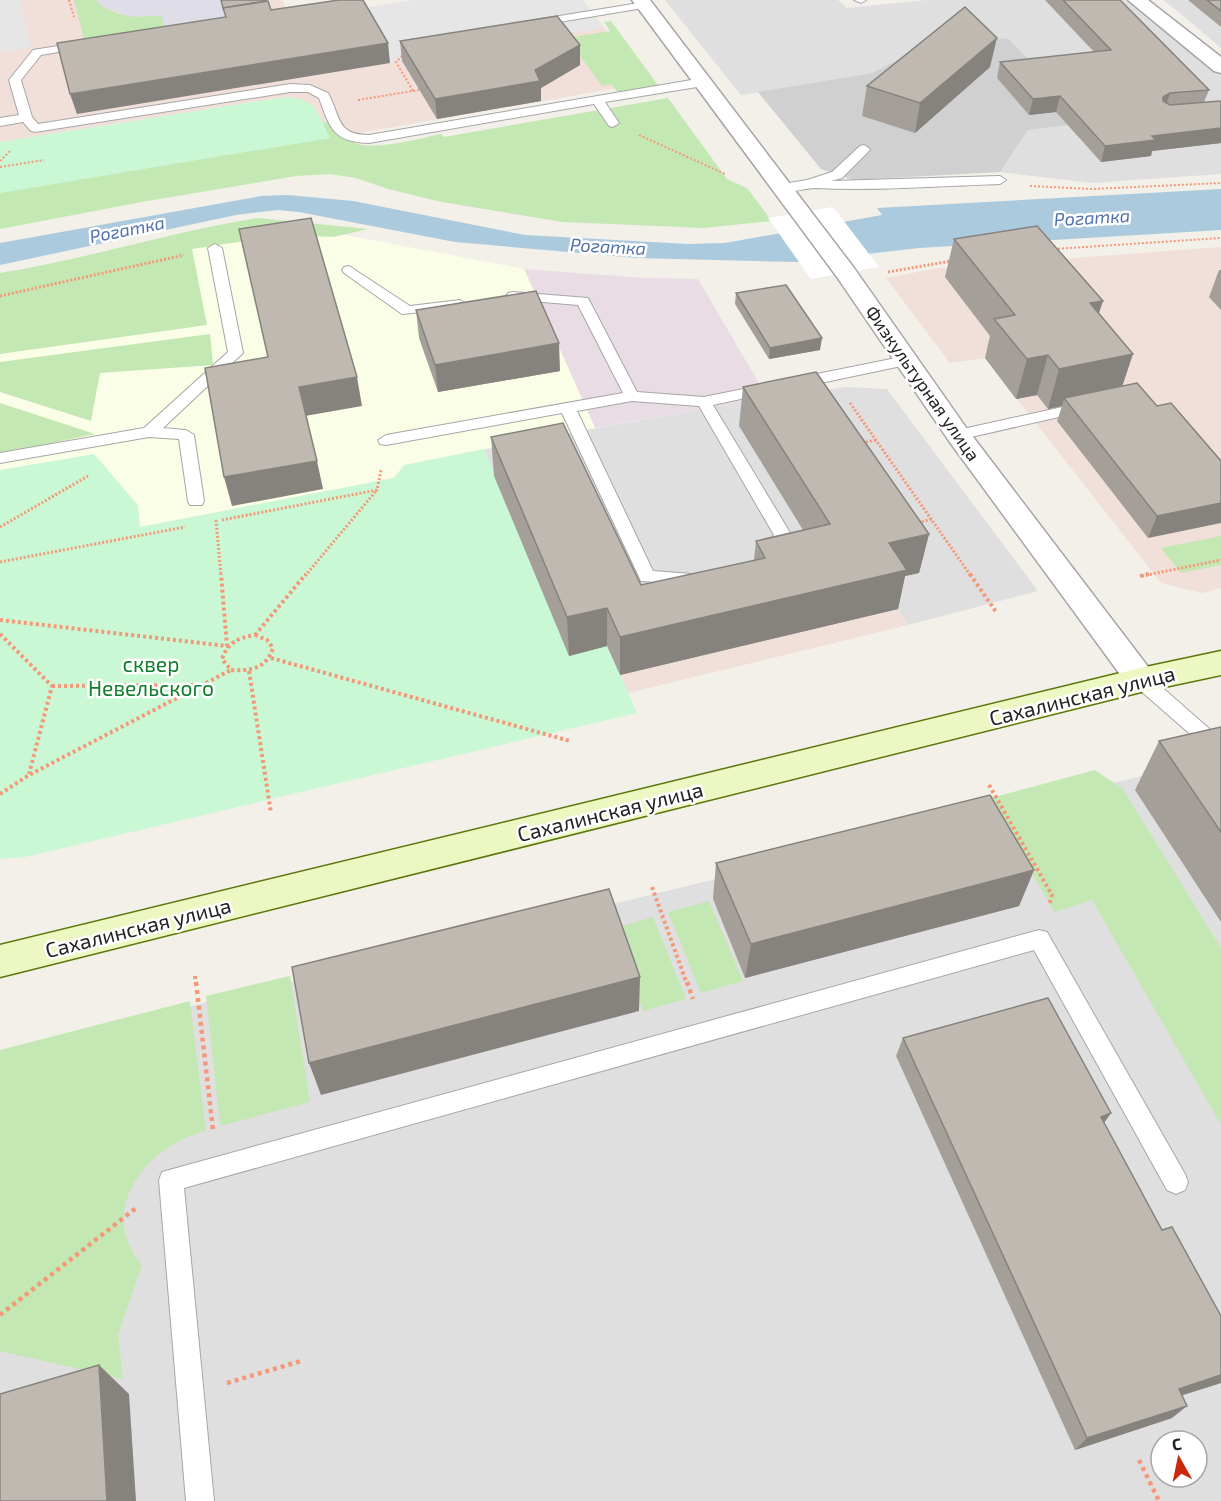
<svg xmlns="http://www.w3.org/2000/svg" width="1221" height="1501" font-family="'Exo 2',sans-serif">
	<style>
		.residential { fill: #e0dfdf; fill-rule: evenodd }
		.commercial { fill: #f1dfda }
		.industrial { fill: #eadce5 }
		.education { fill: #fafee6 }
		.religious { fill: #d0d0d0 }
		.grass { fill: #c4e8b3 }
		.park { fill: #caf8d5 }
		.parking { fill: #e6e6e6 }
		.plaza { fill: #dfdde7 }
		.water { fill: #accadd }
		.pier { fill: #fff }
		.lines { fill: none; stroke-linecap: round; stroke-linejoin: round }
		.service-casing { stroke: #a6a6a6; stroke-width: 2 }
		.minor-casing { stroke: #a6a6a6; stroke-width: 3 }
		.tertiary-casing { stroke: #a6a6a6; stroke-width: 3 }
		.secondary-casing { stroke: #5a770a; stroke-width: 3 }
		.path-far3 { stroke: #f49878; stroke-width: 2; stroke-dasharray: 2 2; stroke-linecap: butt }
		.path-far2 { stroke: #f49878; stroke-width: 3; stroke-dasharray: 2 2; stroke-linecap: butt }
		.path-far1 { stroke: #f49878; stroke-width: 4; stroke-dasharray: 3 3; stroke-linecap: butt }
		.path { stroke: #f49878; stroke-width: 4.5; stroke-dasharray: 4 4; stroke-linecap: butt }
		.service { fill: #fff; fill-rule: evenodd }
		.minor { fill: #fff; fill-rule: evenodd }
		.tertiary { fill: #fff; fill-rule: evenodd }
		.secondary { fill: #ecf7c1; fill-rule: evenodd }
		.wall { fill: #a49f99 }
		.shaded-wall { fill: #86827d }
		.building { fill: #bfb9b2; stroke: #86827d; stroke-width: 1.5 }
		.labels { text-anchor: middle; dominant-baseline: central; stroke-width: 5; stroke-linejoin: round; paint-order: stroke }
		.far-water-label { font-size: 18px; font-style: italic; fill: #5171ae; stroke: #fff }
		.far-street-label { font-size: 18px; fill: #222; stroke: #fff }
		.park-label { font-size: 21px; fill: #117e2c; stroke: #fff }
		.street-label { font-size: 21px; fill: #222; stroke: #fff }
	</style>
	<rect width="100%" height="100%" fill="#f2f0e9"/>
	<g class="residential">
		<polygon points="665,0 838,0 847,8 926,0 1125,0 1221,76 1221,174 1092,183 1000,172 1028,130 1078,124 1077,112 1008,38 922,47 872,73 741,95"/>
		<polygon points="1163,0 1221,0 1221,48 1180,13"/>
		<polygon points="847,387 887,389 1038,591 908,625 881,582 569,656 484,449 767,397"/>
		<path d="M1221 757V1501H0V1052ZM1161 1441H1197V1477H1161Z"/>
	</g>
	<g class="commercial">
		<polygon points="0,0 282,0 292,19 415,0 583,0 646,83 330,138 285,97 0,142"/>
		<polygon points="1221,247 1221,588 1202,593 1161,583 985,358 950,363 886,278 938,268"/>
		<polygon points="881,582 908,625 628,693 607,646"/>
	</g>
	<polygon class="industrial" points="524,269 643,278 698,279 767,397 595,428"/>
	<polygon class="education" points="282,223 524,269 595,428 405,465 394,478 0,554 0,280"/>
	<polygon class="religious" points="1008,38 1077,112 1079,124 1028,130 1000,172 853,180 821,169 758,92 872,73 922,47"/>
	<g class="grass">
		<path d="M74 0H96C113 18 138 18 162 15L165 29 84 40Z"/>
		<polygon points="611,21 660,88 621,96 611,84 602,86 567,38 610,31 604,22"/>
		<path d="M668 98 727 179 747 188 772 221 704 228 563 222 442 202 388 189 356 178 330 174 296 176 147 201 0 229V178L338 120C341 127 344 136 349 140 367 154 420 138 441 134L444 137Z"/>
		<path d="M258 218 368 229 334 237 283 235 192 249 207 325 0 354V273C87 259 171 232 258 218Z"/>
		<polygon points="210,334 213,365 100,373 91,421 0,392 0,362"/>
		<polygon points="0,403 95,434 0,454"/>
		<polygon points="1221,536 1221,565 1181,573 1161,548"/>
		<polygon points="1095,770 1123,789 1221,948 1221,1125 1092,900 1055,912 987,799"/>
		<polygon points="709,901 743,981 701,993 668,912"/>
		<polygon points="653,917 686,999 643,1011 612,929"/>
		<polygon points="290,976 310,1102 220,1126 206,996"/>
		<path d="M190 1001 206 1131C147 1145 95 1210 142 1265L118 1334 123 1379 0 1351V1050Z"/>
	</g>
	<g class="park">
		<path d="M285 97C317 98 317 112 330 138L0 193V142Z"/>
		<polygon points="484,449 569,655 607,646 637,713 25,857 0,859 0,470 94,454 138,505 140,527 394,478 404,465"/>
	</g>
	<g class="parking">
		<polygon points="0,0 20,0 31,48 0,52"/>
		<polygon points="415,0 583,0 603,28 390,63 359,9"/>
	</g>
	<polygon class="plaza" points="96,0 220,0 228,20 165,29 161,15 139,17 127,16 104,7"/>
	<polygon class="water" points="1221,189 1221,230 919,248 797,262 636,258 455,242 299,212 278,210 236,215 0,265 0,243 261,196 288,195 353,201 525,235 688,244 725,243 882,215 877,208"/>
	<polygon class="pier" points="833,207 879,267 811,279 768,218"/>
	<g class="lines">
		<defs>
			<g id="service">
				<polygon points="854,0 866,0 861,3"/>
				<polygon points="645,2 650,5 649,7 535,26 529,23 535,20"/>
				<path d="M83 42 87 43V47L41 55 21 80 32 117 38 124 290 84 310 85 328 93C341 117 336 135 369 135L703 78 709 82 703 86 605 102 619 123 613 127 609 126 594 104 369 143C333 142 330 128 319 98L308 92H290L35 132 31 131 23 122 0 126V118L19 115 9 80 33 50Z"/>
				<path d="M864 145 870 149 868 152 842 178 831 181 1000 176 1006 180 1000 184C938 186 877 191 815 188 804 188 784 196 775 188L777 185 807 180 832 172 860 146Z"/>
				<polygon points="215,244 222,248 243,353 163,428 186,430 194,435 204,501 202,505 190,505 188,501 179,439 149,437 0,463 0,453 144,428 228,352 208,248"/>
				<polygon points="349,266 410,306 460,300 467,304 460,308 402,314 344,273 342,270 344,267"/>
				<polygon points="513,292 588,298 637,392 704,397 768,384 773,386 776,389 773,392 713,405 792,536 771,557 759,557 756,553 774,535 699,406 632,401 577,411 653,571 705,575 708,579 705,583 699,585 641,581 562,413 386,445 380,444 378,440 386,435 623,393 578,305 508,299 506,296 508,293"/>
				<polygon points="906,356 914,361 911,364 797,388 789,383 797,378"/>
				<polygon points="1085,402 1093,407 1090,410 958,440 950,435 958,430"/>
				<polygon points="1141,673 1148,675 1221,739 1221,758 1214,755 1134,685 1132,680 1134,675"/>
				<polygon points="1039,930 1047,932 1185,1174 1188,1182 1185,1190 1176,1194 1167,1190 1034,950 184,1188 214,1501 186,1501 159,1180 162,1172"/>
			</g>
			<polygon id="minor" points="1128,0 1148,0 1221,57 1221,73 1214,71"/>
			<polygon id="tertiary" points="632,0 650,0 854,268 967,429 1152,672 1157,680 1152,688 1141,692 1130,688 949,441 837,277"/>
			<polygon id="secondary" points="1221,651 1221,675 1141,692 0,977 0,945 1141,668"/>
		</defs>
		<use href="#service" class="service-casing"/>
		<use href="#minor" class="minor-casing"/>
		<use href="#tertiary" class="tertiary-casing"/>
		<use href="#secondary" class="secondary-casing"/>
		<g class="path-far3">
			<polyline points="69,0 74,17"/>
			<polyline points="405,53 396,62 413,91"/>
			<polyline points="358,100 419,90"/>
			<polyline points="639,135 725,174"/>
			<polyline points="0,161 10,151"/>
			<polyline points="0,167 44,160"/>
			<polyline points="1030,186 1092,189 1221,183"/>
			<polyline points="1054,249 1221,238"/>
		</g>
		<g class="path-far2">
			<polyline points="888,272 951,261"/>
			<polyline points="0,296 184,255"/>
			<polyline points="850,403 971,576"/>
			<polyline points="862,443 876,440"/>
			<polyline points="216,520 221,576"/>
			<polyline points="222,520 377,490 381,470"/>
			<polyline points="918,523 932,519"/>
			<polyline points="0,527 88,476"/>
			<polyline points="0,562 185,527"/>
			<polyline points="305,576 376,491"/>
			<polyline points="1142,576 1221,560"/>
		</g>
		<g class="path-far1">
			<polyline points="970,574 996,612"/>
			<polyline points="1140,576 1149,574"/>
			<polyline points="0,620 227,646 221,574"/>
			<polyline points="0,634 52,686 29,774"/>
			<polyline points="255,635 306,574"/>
			<path d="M255 635 267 640 273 648C266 669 251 671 231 670L222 659C228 642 238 638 255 635Z"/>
			<polyline points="271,658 570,741"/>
			<polyline points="249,671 271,813"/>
			<polyline points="52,686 202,685"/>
			<polyline points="989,785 1052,895 1049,905"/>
			<polyline points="0,794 29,775 231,670"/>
			<polyline points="652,887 687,984"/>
			<polyline points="195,976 196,984"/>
		</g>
		<g class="path">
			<polyline points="196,982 213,1130"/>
			<polyline points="687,982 693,999"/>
			<polyline points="0,1315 136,1208"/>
			<polyline points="227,1383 301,1361"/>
			<polyline points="1139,1460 1159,1501"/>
		</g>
		<use href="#service" class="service"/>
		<use href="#minor" class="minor"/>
		<use href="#tertiary" class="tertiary"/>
		<use href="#secondary" class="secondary"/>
	</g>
	<g class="wall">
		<polygon points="1045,0 1120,0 1209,90 1204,102 1221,102 1221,143 1152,151 1151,156 1101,162 1056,112 1029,115 997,78 1000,62 1094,52"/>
		<polygon points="1188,0 1221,0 1221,27"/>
		<polygon points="400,41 580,45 580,65 541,88 541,101 437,119 402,61"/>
		<polygon points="990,67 915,133 862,116 867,86"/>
		<polygon points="954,239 1099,314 1122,386 1157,406 1221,461 1148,538 1057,421 1062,406 1048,409 1037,395 1016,399 985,358 990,336 945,277"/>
		<polygon points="1219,270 1221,270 1221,310 1209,297"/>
		<polygon points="736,293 820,350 769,359 735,304"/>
		<polygon points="416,310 560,371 438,392 419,338"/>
		<polygon points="743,387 929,534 919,573 905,576 898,609 620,675 607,646 569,656 494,476 491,437 641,585 754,560 756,541 803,530 739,426"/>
		<polygon points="1221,727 1221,922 1135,790 1159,741"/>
		<polygon points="716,863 1034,870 1019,906 745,978 713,899"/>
		<polygon points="903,1038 1104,1123 1162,1230 1221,1316 1221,1383 1182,1395 1172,1418 1075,1450 896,1056"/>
	</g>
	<g class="shaded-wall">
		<polygon points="997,38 990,67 915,133 920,103"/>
		<polygon points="388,43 390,63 77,114 70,94"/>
		<polygon points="580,45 580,65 541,88 541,101 437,119 435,99"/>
		<polygon points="1170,93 1165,109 1158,113 1163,97"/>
		<polygon points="1060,96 1056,112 1029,115 1033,99"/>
		<polygon points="1221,128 1221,143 1152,151 1151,156 1101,162 1105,146 1152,136"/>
		<polygon points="1103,301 1090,340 1090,303"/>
		<polygon points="822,338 820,350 769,359 770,348"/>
		<polygon points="559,343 560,371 438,392 435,365"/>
		<polygon points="1133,354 1120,393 1064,398 1062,406 1048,409 1059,369"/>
		<polygon points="1048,355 1037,395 1016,399 1027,359"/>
		<polygon points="357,377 362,406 305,416 299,387"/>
		<polygon points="317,461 323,489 232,506 224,477"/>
		<polygon points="1221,503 1221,523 1148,538 1157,516"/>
		<polygon points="929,534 919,573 905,576 898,609 620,675 620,637 889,543"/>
		<polygon points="607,608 607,646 569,656 567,617"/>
		<polygon points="1034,870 1019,906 745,978 751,944"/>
		<polygon points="640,977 639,1011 321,1095 309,1063"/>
		<polygon points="1111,1113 1099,1130 1101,1117"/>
		<polygon points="99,1365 129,1394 136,1501 107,1501"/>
		<polygon points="1221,1375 1221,1383 1164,1401 1179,1389"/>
		<polygon points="1187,1406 1172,1418 1075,1450 1087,1438"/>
	</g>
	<g class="building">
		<polygon points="221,0 266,0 266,1 223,8"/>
		<polygon points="339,0 363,0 388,43 70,94 57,43 226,17 223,8 268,1 271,10"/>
		<polygon points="1063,0 1120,0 1209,90 1170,93 1163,97 1163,101 1170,105 1220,101 1221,102 1221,128 1152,136 1156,140 1105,146 1060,96 1033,99 1000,62 1111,50"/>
		<polygon points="1207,0 1221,0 1221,11"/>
		<polygon points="965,7 997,38 920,103 867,86"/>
		<polygon points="557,16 580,45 535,70 540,81 435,99 400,41"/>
		<polygon points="311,218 357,377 299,387 317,461 224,477 205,368 268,357 239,229"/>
		<polygon points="1037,226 1103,301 1090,303 1133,354 1059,369 1048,355 1027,359 994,319 1015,315 954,239"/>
		<polygon points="786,285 822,338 770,348 736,293"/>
		<polygon points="536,291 559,343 435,365 416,310"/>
		<polygon points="816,372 929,534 889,543 907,570 620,637 607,608 567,617 491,437 563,423 641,585 765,558 756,541 830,524 743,387"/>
		<polygon points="1137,383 1157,406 1171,403 1221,461 1221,503 1157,516 1064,398"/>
		<polygon points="1221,727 1221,832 1159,741"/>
		<polygon points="990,795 1034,870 751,944 716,863"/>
		<polygon points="609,889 640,977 309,1063 292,967"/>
		<polygon points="1048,998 1111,1113 1101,1117 1162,1230 1172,1227 1221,1316 1221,1375 1179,1389 1187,1406 1087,1438 903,1038"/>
		<polygon points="99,1365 107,1501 0,1501 0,1394"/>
	</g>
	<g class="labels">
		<g class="far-water-label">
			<text transform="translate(1092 217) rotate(-3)">Рогатка</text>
			<text transform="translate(127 229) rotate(-11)">Рогатка</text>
			<text transform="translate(608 246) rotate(3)">Рогатка</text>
		</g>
		<g class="far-street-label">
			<text transform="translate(923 383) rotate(55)">Физкультурная улица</text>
		</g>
		<g class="park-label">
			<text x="151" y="663">сквер<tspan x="151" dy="24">Невельского</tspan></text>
		</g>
		<g class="street-label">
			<text transform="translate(1082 695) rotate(-14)">Сахалинская улица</text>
			<text transform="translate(610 811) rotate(-14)">Сахалинская улица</text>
			<text transform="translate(138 927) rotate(-14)">Сахалинская улица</text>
		</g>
	</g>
	<g transform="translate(1179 1459) rotate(351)"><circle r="28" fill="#ffffff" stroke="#a7a7a7" stroke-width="1.5"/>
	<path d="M0-4.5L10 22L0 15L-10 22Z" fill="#ca280a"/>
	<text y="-9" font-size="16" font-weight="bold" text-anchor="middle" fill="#222222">С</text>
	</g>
</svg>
